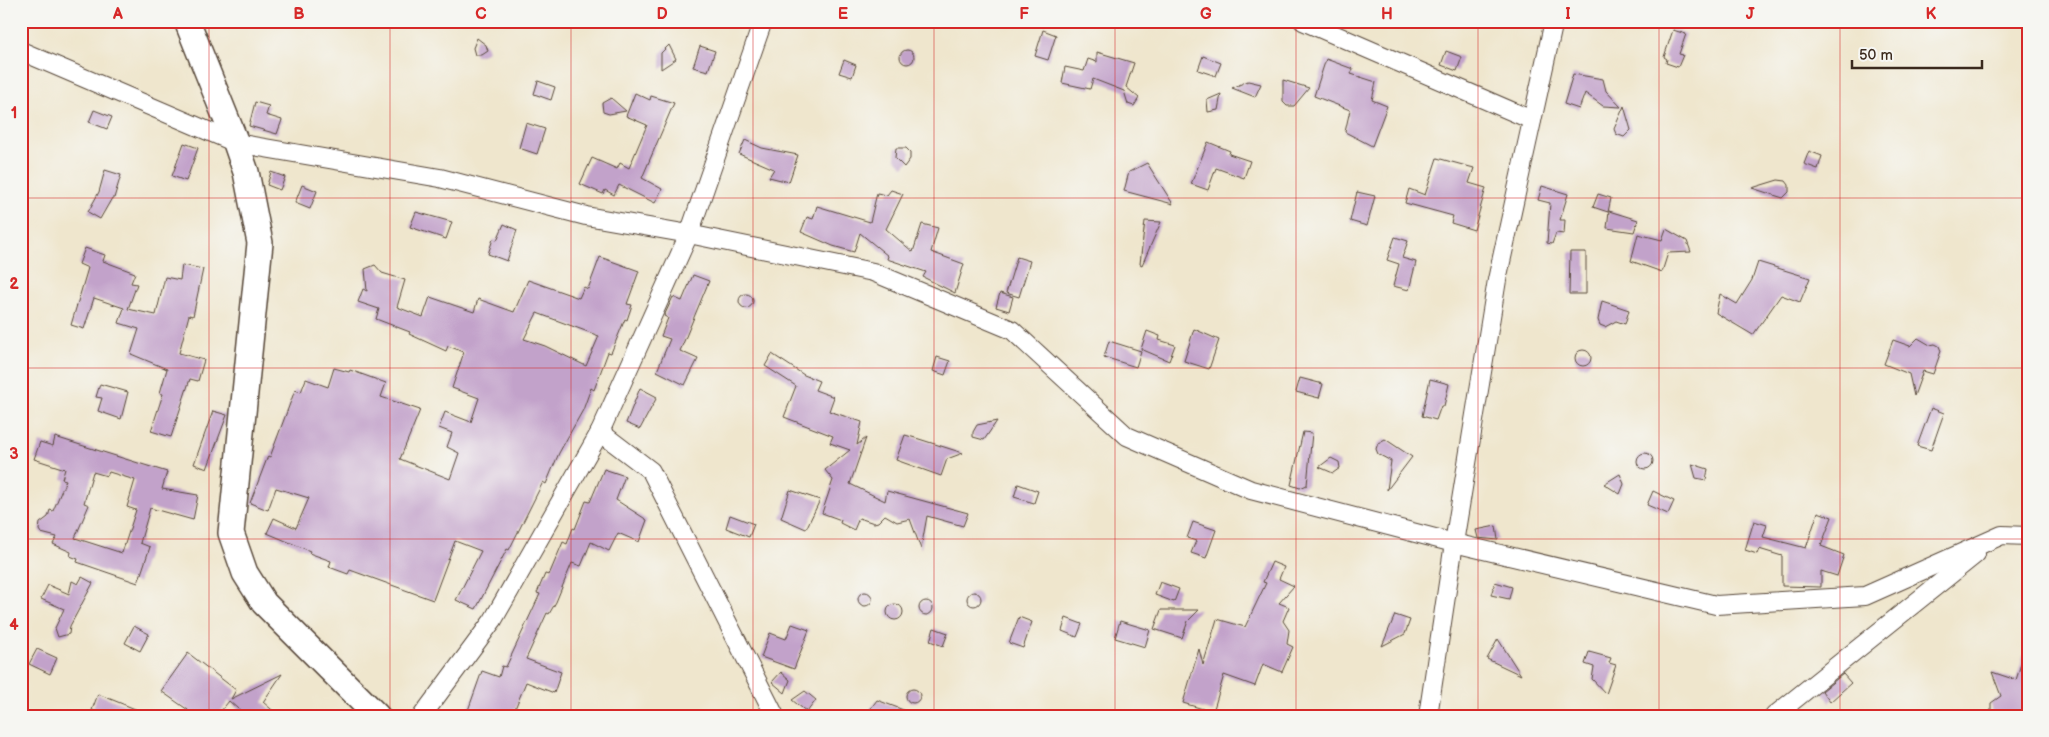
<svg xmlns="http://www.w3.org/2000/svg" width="2049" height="737" font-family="'Balsamiq Sans',sans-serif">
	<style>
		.building { fill: #c2a2ca; fill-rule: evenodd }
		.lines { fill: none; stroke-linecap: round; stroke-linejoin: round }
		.street-casing { stroke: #564638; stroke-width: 20 }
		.secondary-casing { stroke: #564638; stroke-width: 28 }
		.street { stroke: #fff; stroke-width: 18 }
		.secondary { stroke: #fff; stroke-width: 25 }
		.grid { fill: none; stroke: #d62828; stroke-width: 1; stroke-opacity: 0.55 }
		.neatline { fill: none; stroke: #d62828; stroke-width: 2 }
		.grid-label { font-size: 16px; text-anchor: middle; font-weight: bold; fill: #d62828 }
	</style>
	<rect width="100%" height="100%" fill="#f6f6f2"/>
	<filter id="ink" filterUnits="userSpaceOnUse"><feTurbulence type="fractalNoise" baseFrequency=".02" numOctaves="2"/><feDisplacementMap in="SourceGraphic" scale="10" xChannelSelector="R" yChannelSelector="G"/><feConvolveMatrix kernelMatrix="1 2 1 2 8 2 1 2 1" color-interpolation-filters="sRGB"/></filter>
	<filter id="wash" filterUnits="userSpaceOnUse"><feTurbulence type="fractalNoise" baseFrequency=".0096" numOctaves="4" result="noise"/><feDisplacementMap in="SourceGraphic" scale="20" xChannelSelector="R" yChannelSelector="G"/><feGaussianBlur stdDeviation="1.12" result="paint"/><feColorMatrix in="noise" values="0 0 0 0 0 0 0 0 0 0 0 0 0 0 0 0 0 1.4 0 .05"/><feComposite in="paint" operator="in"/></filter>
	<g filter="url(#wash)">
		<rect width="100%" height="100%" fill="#efe6cd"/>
		<g id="blocks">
			<g class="building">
				<polygon points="1043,30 1056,35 1048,60 1035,56"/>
				<polygon points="1673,30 1686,34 1679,54 1683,55 1678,67 1666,63 1667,59 1664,57"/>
				<polygon points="477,38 486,45 488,51 482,55 475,55 473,48"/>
				<polygon points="669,45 676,59 661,69 661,53"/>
				<polygon points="700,46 715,51 708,71 693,67"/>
				<circle cx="907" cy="57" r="7"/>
				<polygon points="1446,51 1462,57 1457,71 1441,65"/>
				<polygon points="1097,52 1134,63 1126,87 1139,98 1134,106 1128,104 1124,91 1093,79 1090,89 1062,83 1065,67 1084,71 1088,59 1097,62"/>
				<polygon points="1203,56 1221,63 1216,76 1198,70"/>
				<polygon points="1326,59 1353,69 1351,74 1376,82 1372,100 1387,106 1372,146 1345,132 1350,110 1314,96"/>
				<polygon points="844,60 856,65 852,77 839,73"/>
				<polygon points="1573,74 1603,79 1606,91 1621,107 1603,106 1585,93 1579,109 1564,104"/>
				<polygon points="1283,80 1309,88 1294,106 1287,106 1283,102"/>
				<polygon points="538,81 555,87 551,100 534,94"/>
				<polygon points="1248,81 1261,84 1255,97 1232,88"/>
				<polygon points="635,93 650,100 651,96 674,103 642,178 662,189 655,203 619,185 614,195 605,190 603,194 580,184 592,158 617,169 620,163 629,168 647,125 626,116"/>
				<polygon points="1221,94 1218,110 1208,112 1207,100"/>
				<polygon points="611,98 626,111 609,114 603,112 602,103"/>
				<polygon points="255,102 269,106 266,115 282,120 277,134 249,126"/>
				<polygon points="1624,106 1631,130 1624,137 1616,134 1614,129"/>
				<polygon points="94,110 112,117 107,129 89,122"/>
				<polygon points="526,123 545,129 537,154 519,148"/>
				<polygon points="745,140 762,148 798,155 789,182 769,177 774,169 739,154"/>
				<polygon points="1208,142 1230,151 1229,154 1250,161 1244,178 1216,168 1208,190 1191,184"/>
				<polygon points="184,143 198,148 186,181 172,176"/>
				<polygon points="896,148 906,148 910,152 910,159 904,167 895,158"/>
				<polygon points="1809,151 1822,156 1818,169 1804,164"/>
				<polygon points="1437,158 1474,168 1469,183 1486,188 1474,230 1451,223 1453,216 1405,203 1409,189 1425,195"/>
				<polygon points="1147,163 1173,204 1124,191 1129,172"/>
				<polygon points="105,170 121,175 114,198 112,198 100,219 88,212 99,192"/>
				<polygon points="271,172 285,177 280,190 267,185"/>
				<polygon points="1778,180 1786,181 1789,185 1789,192 1783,198 1752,188"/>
				<polygon points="302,185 317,191 310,209 295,203"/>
				<polygon points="1542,186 1568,194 1560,220 1565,220 1564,234 1556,233 1552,244 1547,243 1550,203 1538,200"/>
				<polygon points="891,190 903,194 886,229 913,252 922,224 938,228 931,252 964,264 955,293 923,277 926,272 887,259 888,256 860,233 854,252 833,246 801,232 807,217 813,219 817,206 870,222 877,193 887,195"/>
				<polygon points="1357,192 1375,196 1367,226 1350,221"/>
				<polygon points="1598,194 1611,198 1608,212 1593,207"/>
				<polygon points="1609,211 1638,220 1634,232 1607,228"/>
				<polygon points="416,212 452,222 446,239 410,227"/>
				<polygon points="1145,221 1161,222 1142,265 1140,264"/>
				<polygon points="504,224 517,230 507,261 488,254 493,239 497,240"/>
				<polygon points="1666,229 1687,241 1691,252 1668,253 1662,272 1631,261 1638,234 1662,240"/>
				<polygon points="1395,237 1408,241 1402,258 1416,262 1409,290 1393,286 1399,264 1387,260"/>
				<polygon points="85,248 105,255 103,261 135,273 131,283 137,284 128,309 156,315 165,277 180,280 182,265 203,269 193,316 189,315 179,353 204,360 198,381 190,379 171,437 151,431 163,394 160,393 167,369 131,354 139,329 119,323 124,308 94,298 84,329 71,325 88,268 79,264"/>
				<polygon points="1570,252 1586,252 1586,294 1569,294"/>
				<path d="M600 257 639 271 627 304 632 305 627 320 625 319 611 353 608 352 594 390 591 388 583 410 559 453 546 484 543 482 509 550 507 549 476 609 456 600 481 551 455 541 433 600 350 570 348 574 329 567 331 561 309 553 310 551 267 533 274 518 296 528 309 498 276 488 268 510 250 503 268 456 270 457 295 390 301 392 306 379 328 387 334 368 349 372 350 370 386 383 381 397 420 410 400 459 450 479 459 453 447 447 452 433 439 428 445 412 471 422 479 398 452 388 464 352 448 346 446 351 409 334 410 332 376 319 379 309 358 302 363 289 367 291 365 269 375 265 382 273 405 280 397 307 423 317 430 297 474 312 478 299 514 312 528 280 579 298 584 287 588 289ZM537 313 599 336 586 366 545 346 524 339Z"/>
				<polygon points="1017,257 1030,261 1019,297 1006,293"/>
				<polygon points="1758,262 1810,278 1800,302 1781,295 1753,335 1716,313 1720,294 1737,304 1752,280"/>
				<polygon points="693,275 709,281 680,351 698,359 685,385 657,371 670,339 661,336 668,318 664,316 673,297 682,301"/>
				<polygon points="1000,293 1013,297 1009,311 996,307"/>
				<circle cx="746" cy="301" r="7"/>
				<polygon points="1602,301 1629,310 1625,324 1616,321 1605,327 1600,325 1598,320"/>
				<polygon points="1194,329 1219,340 1209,369 1184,361"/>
				<polygon points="1147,331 1160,336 1159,340 1175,345 1169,361 1141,349"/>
				<polygon points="1918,338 1930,345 1935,344 1939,346 1941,351 1933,374 1923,371 1914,396 1909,374 1884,364 1893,340 1910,346"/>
				<polygon points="1109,341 1141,351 1136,367 1104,357"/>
				<circle cx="1583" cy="358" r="8"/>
				<polygon points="772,354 804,375 819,381 815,390 834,397 829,411 862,422 857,445 866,438 850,484 885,501 887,491 968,513 963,526 927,516 921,549 910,519 897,522 885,515 878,522 874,523 859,518 854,530 840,523 841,520 822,513 833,480 825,470 850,450 830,443 833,436 784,417 796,386 765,366"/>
				<polygon points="937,357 950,361 945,375 933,371"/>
				<polygon points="1300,378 1323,384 1319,398 1296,392"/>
				<polygon points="1430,379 1449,384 1444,406 1441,406 1436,420 1422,416"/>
				<polygon points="100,384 128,392 121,419 98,411 102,398 96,397"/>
				<polygon points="640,388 657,397 640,429 626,423"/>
				<polygon points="1931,408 1944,413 1931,450 1917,446"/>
				<polygon points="213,411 227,415 207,469 194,464"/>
				<polygon points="997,421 984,440 973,437 973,432 977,425"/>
				<polygon points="1303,432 1312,433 1307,485 1300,488 1291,485"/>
				<polygon points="905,435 919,439 963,453 947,459 941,476 896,460"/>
				<path d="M55 437 167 472 162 489 198 495 193 520 150 508 140 543 150 547 138 583 77 562 78 559 70 556 71 552 53 544 57 537 41 533 39 530 40 523 48 517 50 510 53 511 66 480 62 479 65 469 34 459 40 442 53 446ZM93 472 107 476 109 472 135 480 127 507 136 510 122 553 75 538 89 505 84 503Z"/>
				<polygon points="1385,439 1412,457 1387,490 1391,461 1378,454 1376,449 1378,443"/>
				<circle cx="1645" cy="461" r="8"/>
				<polygon points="1331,458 1339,462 1340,468 1333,473 1319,467"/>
				<polygon points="1692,464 1708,469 1706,480 1696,478"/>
				<polygon points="604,469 625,476 616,500 647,520 639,542 618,533 609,551 591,542 581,566 572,563 556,602 549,614 547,613 526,659 561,672 554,693 526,682 512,716 466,716 482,671 499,677 502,666 506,667 540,594 537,593 545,574 549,575 563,542 567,544 573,528 575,529 586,501 590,502"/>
				<polygon points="1620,474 1624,484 1620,494 1604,484"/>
				<polygon points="1018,484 1038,491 1034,503 1014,497"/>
				<polygon points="790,490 820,500 806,529 781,518"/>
				<polygon points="1653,491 1674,501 1668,514 1647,505"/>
				<polygon points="1818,512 1832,517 1821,546 1844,555 1837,576 1821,571 1821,587 1782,586 1782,556 1759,549 1757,554 1745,550 1754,521 1767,525 1763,537 1806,548"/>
				<polygon points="730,515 754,524 749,537 726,528"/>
				<polygon points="1193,522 1216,530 1206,558 1191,553 1196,541 1187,538"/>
				<polygon points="1496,526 1498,540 1478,538 1476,530"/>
				<polygon points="1272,562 1284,567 1279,579 1294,586 1279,603 1289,607 1283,621 1289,630 1287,644 1293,647 1282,672 1263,664 1255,686 1224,675 1213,712 1183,703 1199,649 1203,665 1217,619 1245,627 1266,583 1263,582"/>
				<polygon points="82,577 93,583 70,626 69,634 58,637 55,628 64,609 41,599 48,585 69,594 72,581 78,584"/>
				<polygon points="1160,582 1179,589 1174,602 1155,595"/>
				<polygon points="1495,582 1512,587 1509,599 1491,595"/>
				<circle cx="865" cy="599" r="7"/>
				<circle cx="974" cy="599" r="7"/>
				<circle cx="926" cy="608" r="7"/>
				<circle cx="895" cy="612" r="8"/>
				<polygon points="1161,610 1199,610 1188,621 1182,638 1154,629"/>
				<polygon points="1395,615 1410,620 1405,634 1382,646"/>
				<polygon points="1019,617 1032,622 1023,648 1009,643"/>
				<polygon points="1066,618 1082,624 1077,637 1062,631"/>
				<polygon points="1120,621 1150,630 1145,647 1115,638"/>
				<polygon points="792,624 809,630 794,669 761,657 770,633 786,639"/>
				<polygon points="134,626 149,634 140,651 125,643"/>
				<polygon points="934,628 948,633 943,646 930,641"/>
				<polygon points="1498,639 1521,675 1487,659"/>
				<polygon points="37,649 57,658 50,674 29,664"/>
				<polygon points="2025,651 2028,652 2028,716 1994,714 1991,710 1991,703 2001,696 1992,672 2016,680"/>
				<polygon points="1589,652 1611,658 1609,663 1616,665 1606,694 1592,679 1594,667 1585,664"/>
				<polygon points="188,653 236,690 231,699 282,674 263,702 279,716 246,716 229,701 217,716 184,716 188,710 161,691"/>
				<polygon points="781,672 790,680 785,693 772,682"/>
				<polygon points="1843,674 1851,683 1830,702 1822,691"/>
				<circle cx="913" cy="696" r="7"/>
				<polygon points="805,691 816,700 807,712 792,700"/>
				<polygon points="98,694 150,715 149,716 105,716 92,710"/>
				<polygon points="877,700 914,714 914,716 865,716"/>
			</g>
		</g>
	</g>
	<g filter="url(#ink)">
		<use href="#blocks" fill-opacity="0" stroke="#564638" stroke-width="1"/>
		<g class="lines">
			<defs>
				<g id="street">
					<polyline points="1303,21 1532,120"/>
					<polyline points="21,51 236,143 440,178 586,216 689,234 873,272 1012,330 1127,436 1251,490 1454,543 1716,605 1865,596 2002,535 2028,536"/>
					<polyline points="600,432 651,471 775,716"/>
					<polyline points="422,716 493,620 600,432 689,234 763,21"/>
					<polyline points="1428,716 1454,543 1497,280 1554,21"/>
					<polyline points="1774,716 1976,554"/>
				</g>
				<polyline id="secondary" points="187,21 236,143 246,172 260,243 231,533 245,573 264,603 377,716"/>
			</defs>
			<use href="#street" class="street-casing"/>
			<use href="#secondary" class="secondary-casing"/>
			<use href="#street" class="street"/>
			<use href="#secondary" class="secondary"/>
		</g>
	</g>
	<path class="grid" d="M209 21V716M390 21V716M571 21V716M753 21V716M934 21V716M1115 21V716M1296 21V716M1478 21V716M1659 21V716M1840 21V716M21 198H2028M21 368H2028M21 539H2028"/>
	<rect width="2049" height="737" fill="none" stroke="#f6f6f2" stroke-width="55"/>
	<path d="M1852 60v8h130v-8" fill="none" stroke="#3b2a1e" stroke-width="2.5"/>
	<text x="1859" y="60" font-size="15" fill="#3b2a1e" stroke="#f6f6f2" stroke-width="4" paint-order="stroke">50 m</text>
	<rect x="28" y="28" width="1994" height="682" class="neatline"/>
	<g class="grid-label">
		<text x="118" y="19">A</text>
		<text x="299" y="19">B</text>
		<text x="481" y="19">C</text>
		<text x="662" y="19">D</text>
		<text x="843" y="19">E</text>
		<text x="1024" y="19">F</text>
		<text x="1206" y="19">G</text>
		<text x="1387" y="19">H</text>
		<text x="1568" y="19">I</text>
		<text x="1750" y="19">J</text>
		<text x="1931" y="19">K</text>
		<text x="14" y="118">1</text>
		<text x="14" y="289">2</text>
		<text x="14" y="459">3</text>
		<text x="14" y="630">4</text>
	</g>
</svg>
